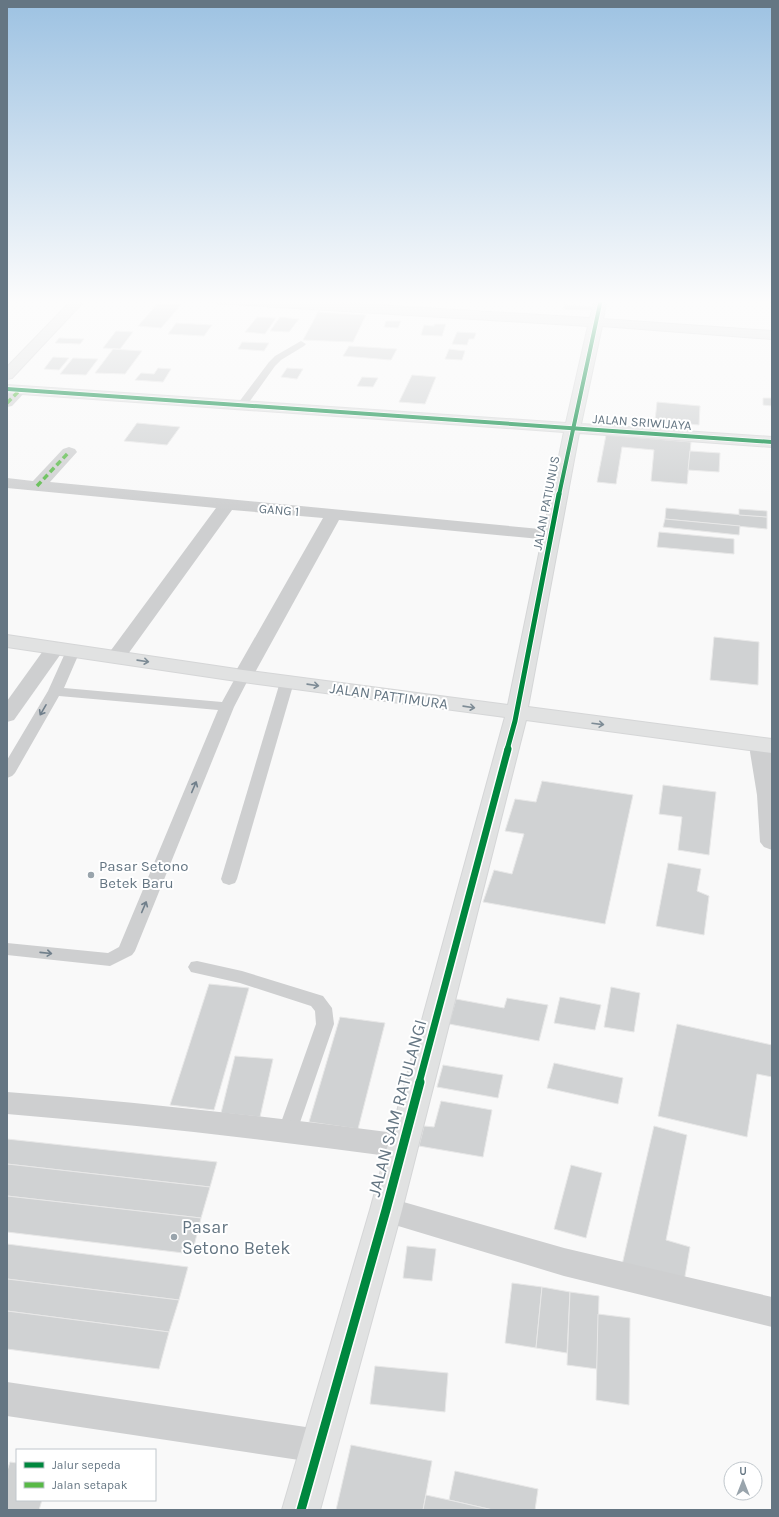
<svg xmlns="http://www.w3.org/2000/svg" width="779" height="1517" font-family="Karla,sans-serif">
	<style>
		.building { fill: #d0d2d3; stroke: #e8e8e8 }
		.lines { fill: none; stroke-linecap: round; stroke-linejoin: round }
		.secondary-casing { stroke: #d5d6d7; stroke-width: 2 }
		.lane { fill: #cecfd0; fill-rule: evenodd }
		.street { fill: #cecfd0; fill-rule: evenodd }
		.secondary { fill: #e1e2e2; fill-rule: evenodd }
		.quiet { stroke: #58b947; stroke-width: 3.5; stroke-dasharray: 6 3.5; stroke-linecap: butt }
		.cycleway-far3-casing { stroke: #fff; stroke-width: 5.5 }
		.cycleway-far2-casing { stroke: #fff; stroke-width: 7 }
		.cycleway-far1-casing { stroke: #fff; stroke-width: 10 }
		.cycleway-casing { stroke: #fff; stroke-width: 12 }
		.cycleway-far3 { stroke: #00873e; stroke-width: 4 }
		.cycleway-far2 { stroke: #00873e; stroke-width: 5 }
		.cycleway-far1 { stroke: #00873e; stroke-width: 7 }
		.cycleway { stroke: #00873e; stroke-width: 9 }
		.oneway { stroke: #7e8c96 }
		.oneway2 { stroke: #707f8b }
		.poi-dot { fill: #99a4ac; stroke: #fff; stroke-width: 1.5 }
		.labels { text-anchor: middle; dominant-baseline: central; stroke-width: 4; stroke-linejoin: round; paint-order: stroke }
		.far-street-label { font-size: 13px; fill: #657683; stroke: #fff }
		.street-label { font-size: 15px; fill: #657683; stroke: #fff }
		.poi-label { font-size: 15px; fill: #657683; stroke: #fff; text-anchor: start }
		.near-street-label { font-size: 18px; fill: #657683; stroke: #fff }
		.near-poi-label { font-size: 18px; fill: #657683; stroke: #fff; text-anchor: start }
	</style>
	<rect width="100%" height="100%" fill="#f9f9f9"/>
	<g class="building">
		<polygon points="352,299 369,299 366,303 351,302"/>
		<polygon points="158,303 181,305 161,328 138,326"/>
		<polygon points="564,305 593,306 592,310 563,309"/>
		<polygon points="318,312 366,315 353,342 303,340"/>
		<polygon points="257,317 276,318 265,334 245,332"/>
		<polygon points="280,317 299,319 289,332 270,331"/>
		<polygon points="386,321 401,321 398,328 384,327"/>
		<polygon points="176,323 212,325 204,336 168,334"/>
		<polygon points="434,324 446,324 442,336 421,335 424,325 434,326"/>
		<polygon points="116,331 133,332 120,349 103,348"/>
		<polygon points="457,332 476,333 474,339 469,339 467,345 452,344"/>
		<polygon points="59,338 84,339 80,344 55,343"/>
		<polygon points="242,342 269,343 264,351 238,349"/>
		<polygon points="349,346 397,349 391,360 343,356"/>
		<polygon points="113,349 142,351 125,374 95,373"/>
		<polygon points="449,349 465,351 462,360 445,359"/>
		<polygon points="53,357 69,358 59,370 44,369"/>
		<polygon points="73,358 98,359 86,375 60,374"/>
		<polygon points="158,368 171,369 163,382 135,380 141,373 154,374"/>
		<polygon points="287,368 303,369 297,379 281,377"/>
		<polygon points="412,375 436,377 425,404 399,402"/>
		<polygon points="362,377 378,378 373,387 357,386"/>
		<polygon points="763,398 772,398 772,406 763,405"/>
		<polygon points="657,402 700,406 699,425 655,421"/>
		<polygon points="137,423 180,427 167,445 124,441"/>
		<polygon points="606,435 691,442 687,484 651,481 654,450 622,447 616,484 597,482"/>
		<polygon points="690,451 720,453 719,472 688,470"/>
		<polygon points="666,508 767,517 767,529 665,519"/>
		<polygon points="739,509 767,511 767,517 739,515"/>
		<polygon points="665,519 740,526 739,535 663,527"/>
		<polygon points="659,532 734,539 734,554 657,547"/>
		<polygon points="714,637 759,642 758,685 710,680"/>
		<polygon points="542,781 633,795 605,924 483,902 494,870 512,874 524,834 505,831 515,799 536,802"/>
		<polygon points="663,785 716,792 709,855 678,850 682,817 659,814"/>
		<polygon points="668,863 701,869 697,891 709,896 704,935 656,926"/>
		<polygon points="209,984 249,988 214,1110 170,1105"/>
		<polygon points="611,987 640,993 634,1032 604,1027"/>
		<polygon points="560,997 601,1005 595,1030 554,1023"/>
		<polygon points="507,998 548,1005 539,1041 449,1024 456,999 504,1008"/>
		<polygon points="340,1017 385,1023 358,1129 309,1122"/>
		<polygon points="677,1024 772,1045 772,1077 757,1074 747,1137 658,1116"/>
		<polygon points="235,1056 273,1059 260,1117 221,1113"/>
		<polygon points="554,1063 623,1078 618,1104 547,1088"/>
		<polygon points="443,1065 503,1075 498,1098 437,1087"/>
		<polygon points="441,1101 492,1110 483,1157 419,1146 424,1126 434,1127"/>
		<polygon points="654,1126 687,1135 666,1240 690,1247 684,1282 622,1265"/>
		<polygon points="7,1139 217,1162 210,1187 7,1164"/>
		<polygon points="7,1164 210,1187 201,1218 7,1196"/>
		<polygon points="571,1165 602,1173 586,1238 554,1229"/>
		<polygon points="7,1196 201,1218 192,1254 7,1232"/>
		<polygon points="7,1244 188,1267 179,1300 7,1279"/>
		<polygon points="407,1246 436,1249 432,1281 403,1278"/>
		<polygon points="7,1279 179,1300 169,1332 7,1311"/>
		<polygon points="512,1283 542,1287 536,1348 505,1343"/>
		<polygon points="542,1287 570,1292 567,1353 536,1348"/>
		<polygon points="570,1292 599,1296 597,1369 567,1365"/>
		<polygon points="7,1311 169,1332 159,1369 7,1349"/>
		<polygon points="598,1314 630,1318 629,1405 596,1400"/>
		<polygon points="375,1366 448,1373 445,1412 370,1404"/>
		<polygon points="351,1445 432,1461 423,1510 336,1510"/>
		<polygon points="10,1462 17,1463 17,1500 42,1500 39,1510 7,1510 7,1471"/>
		<polygon points="455,1471 538,1489 535,1510 493,1510 449,1500"/>
		<polygon points="426,1495 449,1500 493,1510 423,1510"/>
	</g>
	<g class="lines">
		<defs>
			<g id="secondary">
				<polygon points="73,299 86,299 12,378 7,379 7,367"/>
				<polygon points="209,299 277,299 590,318 595,299 607,299 603,319 772,331 772,339 602,326 581,424 772,437 772,447 579,433 528,707 772,739 772,753 526,720 402,1210 320,1510 282,1510 370,1210 505,717 243,682 7,647 7,635 243,670 508,705 564,432 7,393 7,385 566,423 588,326 215,303 210,302"/>
			</g>
		</defs>
		<use href="#secondary" class="secondary-casing"/>
		<g class="lane">
			<polygon points="301,341 306,344 304,346 281,360 275,366 245,408 237,408 236,406 269,362 275,356"/>
			<polygon points="73,647 78,648 80,651 64,688 222,702 238,673 243,672 248,673 250,676 234,707 135,951 132,955 110,966 7,955 7,943 108,953 119,947 218,710 59,696 15,773 12,776 7,778 7,760 48,691 66,651 68,648"/>
			<polygon points="287,678 292,679 294,682 237,879 235,883 229,885 223,883 221,879 280,682 282,679"/>
			<polygon points="197,961 242,971 323,996 332,1008 334,1024 295,1137 288,1139 281,1137 278,1131 316,1024 315,1011 311,1006 240,983 191,972 188,967 191,962"/>
		</g>
		<g class="street">
			<polygon points="20,386 25,387 27,390 12,406 7,407 7,395 15,387"/>
			<polygon points="69,447 75,449 77,452 50,482 551,530 557,531 560,535 557,539 551,540 339,520 253,676 250,680 243,682 236,680 233,676 323,518 232,510 123,661 116,663 109,661 106,657 216,508 7,488 7,478 33,481 63,449"/>
			<polygon points="55,642 62,644 65,648 14,720 7,722 7,701 48,644"/>
			<polygon points="762,738 770,740 772,744 772,850 764,847 760,842 757,795 750,752 751,745 754,740"/>
			<path d="M7 1092C140 1102 271 1117 403 1134L414 1137 418 1146 414 1155 403 1158C271 1140 140 1125 7 1114Z"/>
			<polygon points="386,1197 564,1248 772,1297 772,1327 564,1276 375,1219 370,1210 375,1201"/>
			<polygon points="7,1382 319,1429 332,1434 337,1446 332,1458 319,1463 7,1416"/>
		</g>
		<use href="#secondary" class="secondary"/>
		<g class="quiet">
			<polyline points="7,403 20,390"/>
			<polyline points="37,486 69,452"/>
		</g>
		<defs>
			<g id="cycleway-far3">
				<polyline points="7,389 772,442"/>
				<polyline points="559,495 601,299"/>
			</g>
			<polyline id="cycleway-far2" points="507,750 515,721 559,494"/>
			<polyline id="cycleway-far1" points="419,1083 508,749"/>
			<polyline id="cycleway" points="301,1510 386,1210 420,1082"/>
		</defs>
		<use href="#cycleway-far3" class="cycleway-far3-casing"/>
		<use href="#cycleway-far2" class="cycleway-far2-casing"/>
		<use href="#cycleway-far1" class="cycleway-far1-casing"/>
		<use href="#cycleway" class="cycleway-casing"/>
		<use href="#cycleway-far3" class="cycleway-far3"/>
		<use href="#cycleway-far2" class="cycleway-far2"/>
		<use href="#cycleway-far1" class="cycleway-far1"/>
		<use href="#cycleway" class="cycleway"/>
	</g>
	<defs><path id="oneway-shaft" d="M-6 0H5M1.5-3L5.5 0L1.5 3" fill="none" stroke-width="1.6" stroke-linecap="round" stroke-linejoin="round"/></defs>
	<g class="oneway">
		<use href="#oneway-shaft" transform="translate(143 661) rotate(8)"/>
		<use href="#oneway-shaft" transform="translate(313 685) rotate(8)"/>
		<use href="#oneway-shaft" transform="translate(469 707) rotate(8)"/>
		<use href="#oneway-shaft" transform="translate(598 724) rotate(7)"/>
	</g>
	<g class="oneway2">
		<use href="#oneway-shaft" transform="translate(43 710) rotate(120)"/>
		<use href="#oneway-shaft" transform="translate(194 787) rotate(-67)"/>
		<use href="#oneway-shaft" transform="translate(144 907) rotate(-67)"/>
		<use href="#oneway-shaft" transform="translate(46 953) rotate(6)"/>
	</g>
	<linearGradient id="sky" x2="0" y2="1"><stop stop-color="#9dc2e2"/><stop offset="0.59" stop-color="#fcfcfc"/><stop offset="1" stop-color="#fcfcfc" stop-opacity="0"/></linearGradient>
	<rect width="779" height="511" fill="url(#sky)"/>
	<g class="poi-dot">
		<circle cx="91" cy="875" r="4"/>
		<circle cx="174" cy="1237" r="4"/>
	</g>
	<g class="labels">
		<g class="far-street-label">
			<text transform="translate(642 422) rotate(4)">JALAN SRIWIJAYA</text>
			<text transform="translate(546 503) rotate(-79)">JALAN PATIUNUS</text>
			<text transform="translate(279 510) rotate(5)">GANG 1</text>
		</g>
		<g class="street-label">
			<text transform="translate(389 696) rotate(8)">JALAN PATTIMURA</text>
		</g>
		<g class="poi-label">
			<text x="99" y="866">Pasar Setono<tspan x="99" dy="17">Betek Baru</tspan></text>
		</g>
		<g class="near-street-label">
			<text transform="translate(397 1108) rotate(-75)">JALAN SAM RATULANGI</text>
		</g>
		<g class="near-poi-label">
			<text x="182" y="1227">Pasar<tspan x="182" dy="21">Setono Betek</tspan></text>
		</g>
	</g>
	<rect width="779" height="1517" fill="none" stroke="#657683" stroke-width="16"/>
	<rect x="16" y="1449" width="140" height="52" fill="#ffffff" stroke="#c1c8cd"/>
	<rect x="24" y="1462" width="20" height="6" fill="#00873e" stroke="#c1c8cd"/>
	<text x="52" y="1469" font-size="12" fill="#657683">Jalur sepeda</text>
	<rect x="24" y="1482" width="20" height="6" fill="#58b947" stroke="#c1c8cd"/>
	<text x="52" y="1489" font-size="12" fill="#657683">Jalan setapak</text>
	<g transform="translate(743 1481)"><circle r="19" fill="#ffffff" stroke="#c1c8cd"/>
	<path d="M0-3L7 15L0 10L-7 15Z" fill="#99a4ac"/>
	<text y="-6" font-size="11" font-weight="bold" text-anchor="middle" fill="#657683">U</text>
	</g>
</svg>
